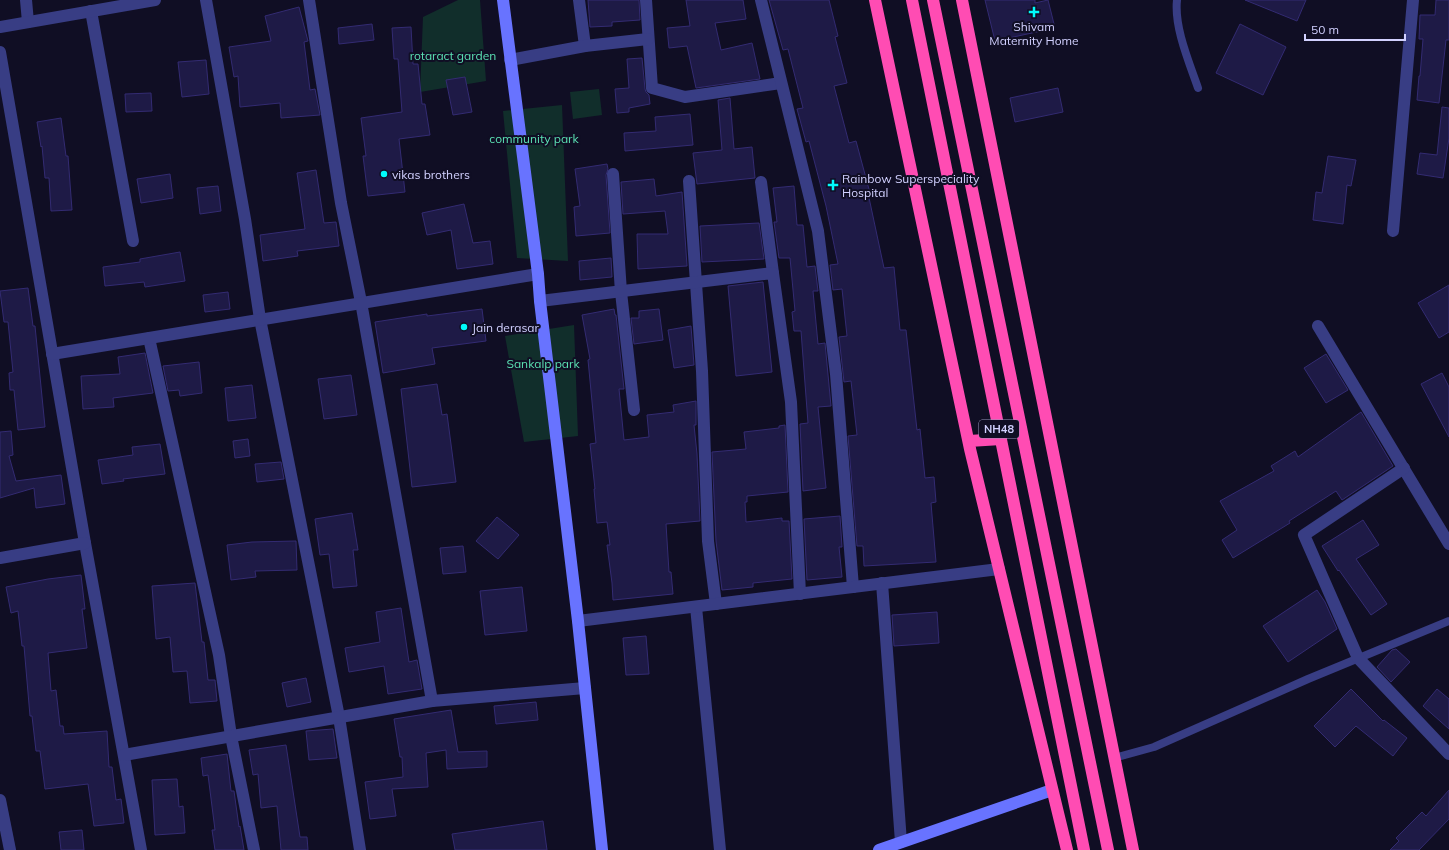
<svg xmlns="http://www.w3.org/2000/svg" width="1449" height="850" font-family="Mulish,sans-serif">
	<style>
		.green { fill: #112e2b }
		.building { fill: #1e1a46; stroke: #332b72 }
		.lines { fill: none; stroke-linecap: round; stroke-linejoin: round }
		.lane { stroke: #383d84; stroke-width: 8 }
		.street { stroke: #383d84; stroke-width: 12 }
		.secondary { stroke: #6873ff; stroke-width: 12 }
		.highway { stroke: #ff4cb3; stroke-width: 12 }
		.poi-dot { fill: #00fcfc; stroke: #100e24; stroke-width: 1.5 }
		.labels { text-anchor: middle; dominant-baseline: central; stroke-width: 4; stroke-linejoin: round; paint-order: stroke }
		.shield { fill: #100e24; stroke: #9896bd; stroke-width: 1 }
		.shield-label { font-size: 11px; font-weight: bold; fill: #d2d1ff }
		.poi-label { font-size: 12px; fill: #d2d1ff; stroke: #100e24; text-anchor: start }
		.park-label { font-size: 12px; fill: #5be1b3; stroke: #100e24 }
	</style>
	<rect width="100%" height="100%" fill="#100e24"/>
	<g class="green">
		<polygon points="458,0 480,0 486,81 420,92 423,17"/>
		<polygon points="599,89 602,115 573,119 570,92"/>
		<polygon points="562,105 568,261 517,258 503,111"/>
		<polygon points="574,325 578,436 524,442 505,336"/>
	</g>
	<g class="building">
		<polygon points="588,0 639,0 640,20 612,22 612,26 590,27"/>
		<polygon points="686,0 743,0 746,19 715,23 721,50 752,43 760,79 696,88 687,46 669,48 667,28 690,26"/>
		<polygon points="769,0 829,0 838,36 835,37 847,83 834,86 849,143 856,141 870,193 868,193 884,268 894,267 900,330 906,330 917,430 920,429 925,478 934,477 936,502 931,503 936,562 864,566 863,546 857,546 848,436 857,435 851,381 844,382 839,337 847,336 842,289 833,290 830,265 838,264 826,206 809,141 806,142 797,109 803,108 788,49 783,50"/>
		<polygon points="985,0 1035,0 1035,3 1048,0 1055,28 995,41"/>
		<polygon points="1245,0 1306,0 1297,21"/>
		<polygon points="1436,0 1449,0 1449,40 1446,40 1439,103 1417,100 1419,76 1420,76 1423,39 1419,39 1420,15 1435,15"/>
		<polygon points="299,7 308,41 304,42 310,90 315,89 320,115 281,118 280,103 240,107 238,76 234,77 229,47 271,41 265,16"/>
		<polygon points="372,24 374,40 339,44 338,28"/>
		<polygon points="1240,24 1286,47 1263,95 1216,73"/>
		<polygon points="411,27 413,64 418,64 422,104 425,104 430,135 399,139 405,192 368,196 363,156 366,156 361,118 402,112 398,59 394,59 392,28"/>
		<polygon points="642,58 645,89 646,92 649,95 650,104 629,108 629,112 617,113 615,89 629,88 627,59"/>
		<polygon points="206,60 209,94 182,97 178,62"/>
		<polygon points="465,77 472,112 453,115 446,80"/>
		<polygon points="1058,88 1063,112 1015,122 1010,98"/>
		<polygon points="151,93 152,111 126,112 125,94"/>
		<polygon points="730,98 734,149 752,147 755,178 697,184 693,153 722,150 718,100"/>
		<polygon points="1442,107 1449,108 1449,138 1443,178 1417,174 1420,153 1437,155"/>
		<polygon points="690,114 693,145 625,151 624,133 656,131 655,117"/>
		<polygon points="61,118 66,156 68,156 72,210 51,211 49,178 45,178 42,146 41,147 37,122"/>
		<polygon points="1328,156 1356,160 1351,186 1347,185 1343,224 1313,220 1316,192 1322,193"/>
		<polygon points="607,164 608,169 606,175 610,233 576,236 574,207 580,206 575,169"/>
		<polygon points="316,170 324,223 336,222 339,246 297,251 298,256 263,261 260,235 305,229 297,173"/>
		<polygon points="170,174 173,198 141,203 137,179"/>
		<polygon points="654,179 656,196 682,192 687,266 638,269 637,234 668,234 665,211 623,214 621,182"/>
		<polygon points="218,186 221,211 200,214 197,188"/>
		<polygon points="794,186 797,225 803,225 807,267 815,266 818,291 813,291 818,344 825,343 831,406 818,407 826,488 803,491 800,424 808,423 801,331 794,331 792,312 795,311 790,258 779,258 774,222 777,222 773,188"/>
		<polygon points="464,204 473,243 490,241 493,264 457,269 451,230 427,235 422,213"/>
		<polygon points="759,223 764,259 702,262 700,226"/>
		<polygon points="180,252 185,281 145,287 144,282 105,286 103,267 140,262 140,259"/>
		<polygon points="611,258 612,277 580,280 579,261"/>
		<polygon points="763,282 772,372 736,376 728,286"/>
		<polygon points="1449,285 1449,332 1439,338 1418,303"/>
		<polygon points="28,288 33,326 35,326 45,427 18,430 14,390 10,390 9,373 13,372 8,322 4,322 0,291"/>
		<polygon points="228,292 230,309 205,312 203,295"/>
		<polygon points="482,309 486,341 432,348 435,364 383,373 375,322 427,314 427,316"/>
		<polygon points="614,309 615,315 616,315 624,389 619,389 624,440 649,437 647,415 674,412 673,405 696,401 696,425 694,425 697,454 700,521 666,524 669,572 671,572 673,594 613,600 612,583 607,545 610,545 607,522 597,523 594,489 595,489 590,444 596,443 588,360 590,359 582,315"/>
		<polygon points="659,309 663,340 634,344 631,318 639,318 639,311"/>
		<polygon points="691,326 694,365 674,368 668,330"/>
		<polygon points="145,353 153,393 113,398 114,407 83,409 81,376 120,374 118,357"/>
		<polygon points="1326,354 1348,390 1326,403 1304,368"/>
		<polygon points="199,362 202,393 180,396 179,390 168,391 163,366"/>
		<polygon points="1442,373 1449,387 1449,437 1421,384"/>
		<polygon points="351,375 357,415 324,419 318,379"/>
		<polygon points="437,384 442,415 447,414 456,482 412,487 401,389"/>
		<polygon points="252,385 256,418 228,421 225,388"/>
		<polygon points="1361,412 1393,466 1342,500 1336,491 1289,521 1290,523 1233,558 1222,540 1237,530 1220,501 1274,471 1271,466 1295,451 1298,457"/>
		<polygon points="785,425 788,492 747,496 747,502 745,502 746,522 782,518 782,521 789,521 792,579 753,583 753,587 722,590 716,541 712,452 746,449 744,432 779,428 779,426"/>
		<polygon points="11,431 13,455 9,456 16,481 61,475 65,504 36,508 34,488 0,498 0,432"/>
		<polygon points="248,439 250,456 235,458 233,441"/>
		<polygon points="160,444 165,474 123,479 124,481 102,484 98,460 133,455 132,447"/>
		<polygon points="281,462 284,479 257,482 255,464"/>
		<polygon points="352,513 358,550 353,550 357,586 333,588 329,554 320,555 315,519"/>
		<polygon points="840,516 842,547 839,547 842,577 807,580 804,519"/>
		<polygon points="497,517 519,535 498,559 476,541"/>
		<polygon points="1363,520 1379,545 1356,559 1387,604 1371,615 1339,570 1338,571 1322,546"/>
		<polygon points="296,541 297,570 255,571 256,577 231,580 227,545 252,542"/>
		<polygon points="463,546 466,572 443,574 440,548"/>
		<polygon points="81,575 85,609 82,609 87,648 48,653 51,691 56,690 60,726 63,726 64,734 107,731 109,767 112,767 116,800 121,799 124,823 94,826 88,784 45,789 40,751 36,751 32,716 30,716 24,646 22,646 18,611 11,613 6,587 48,579"/>
		<polygon points="195,583 202,642 204,642 208,680 215,680 217,701 190,703 187,671 173,672 170,637 156,639 152,586"/>
		<polygon points="522,587 527,631 485,635 480,591"/>
		<polygon points="1317,590 1325,602 1337,629 1288,662 1263,626"/>
		<polygon points="401,608 409,662 417,660 422,689 388,694 384,666 349,672 345,648 380,642 376,612"/>
		<polygon points="937,612 939,643 894,646 892,615"/>
		<polygon points="646,636 649,674 626,675 623,638"/>
		<polygon points="1396,649 1410,662 1391,682 1377,667 1392,650"/>
		<polygon points="306,678 311,702 287,707 282,683"/>
		<polygon points="1351,689 1383,721 1384,720 1407,738 1393,756 1356,726 1335,747 1314,726"/>
		<polygon points="1437,689 1449,699 1449,729 1423,706"/>
		<polygon points="536,702 538,720 496,724 494,706"/>
		<polygon points="451,710 458,752 487,751 487,767 447,769 446,750 426,753 428,787 392,789 396,816 370,819 365,782 403,777 402,757 400,757 394,719"/>
		<polygon points="333,729 337,758 309,760 306,731"/>
		<polygon points="286,745 300,837 307,837 308,850 281,850 277,806 261,808 258,774 253,775 249,750"/>
		<polygon points="227,754 231,791 234,791 239,827 240,826 244,850 215,850 212,830 215,830 208,775 203,776 201,758"/>
		<polygon points="177,779 179,807 183,806 185,833 155,835 152,780"/>
		<polygon points="1449,790 1449,819 1419,850 1390,850 1399,841 1396,838 1422,812 1426,816"/>
		<polygon points="543,821 547,850 455,850 452,834"/>
		<polygon points="82,830 84,850 61,850 59,832"/>
	</g>
	<g class="lines">
		<g class="lane">
			<path d="M1177 0C1174 27 1189 62 1198 88"/>
			<polyline points="1114,758 1154,747 1308,679 1449,621"/>
		</g>
		<g class="street">
			<polyline points="26,0 28,22"/>
			<polyline points="206,0 245,219 260,319 339,717 360,850"/>
			<polyline points="309,0 341,203 361,302 432,701"/>
			<polyline points="579,0 585,46"/>
			<polyline points="646,0 652,88 685,97 781,83"/>
			<polyline points="761,0 818,231 836,374 853,587"/>
			<polyline points="91,11 133,241"/>
			<polyline points="0,27 155,0"/>
			<polyline points="0,52 85,543 141,850"/>
			<polyline points="510,60 585,46 648,39"/>
			<polyline points="613,174 621,292 634,410"/>
			<polyline points="689,181 702,371 708,541 716,604"/>
			<polyline points="761,182 773,273"/>
			<polyline points="1393,231 1413,0"/>
			<polyline points="540,301 773,273 791,402 800,594"/>
			<polyline points="1318,326 1449,544"/>
			<polyline points="149,338 219,655 231,736 254,850"/>
			<polyline points="52,354 538,274"/>
			<polyline points="1404,468 1304,535 1358,658 1449,754"/>
			<polyline points="0,558 85,543"/>
			<polyline points="882,583 901,842"/>
			<polyline points="696,607 720,850"/>
			<polyline points="578,621 999,569"/>
			<polyline points="124,755 432,701 585,688"/>
			<polyline points="0,800 10,850"/>
		</g>
		<g class="secondary">
			<polyline points="503,0 538,274 540,301 578,621 602,850"/>
			<polyline points="879,850 1052,790"/>
		</g>
		<g class="highway">
			<polyline points="875,0 970,449 1067,850"/>
			<polyline points="912,0 1084,850"/>
			<polyline points="933,0 1108,850"/>
			<polyline points="962,0 1133,850"/>
			<polyline points="969,441 1001,439"/>
		</g>
	</g>
	<g class="poi-dot">
		<path d="M1032 6h4v4h4v4h-4v4h-4v-4h-4v-4h4z"/>
		<circle cx="384" cy="174" r="4"/>
		<path d="M831 179h4v4h4v4h-4v4h-4v-4h-4v-4h4z"/>
		<circle cx="464" cy="327" r="4"/>
	</g>
	<g class="labels">
		<rect class="shield" x="979" y="420" width="40" height="18" rx="3"/>
		<g class="shield-label">
			<text x="999" y="429">NH48</text>
		</g>
		<g class="poi-label">
			<text x="1034" y="26" text-anchor="middle">Shivam<tspan x="1034" dy="14">Maternity Home</tspan></text>
			<text x="392" y="174">vikas brothers</text>
			<text x="842" y="178">Rainbow Superspeciality<tspan x="842" dy="14">Hospital</tspan></text>
			<text x="472" y="327">Jain derasar</text>
		</g>
		<g class="park-label">
			<text x="453" y="55">rotaract garden</text>
			<text x="534" y="138">community park</text>
			<text x="543" y="363">Sankalp park</text>
		</g>
	</g>
	<path d="M1305 34v6h100v-6" fill="none" stroke="#d2d1ff" stroke-width="2"/>
	<text x="1311" y="34" font-size="12" fill="#d2d1ff" stroke="#100e24" stroke-width="3" paint-order="stroke">50 m</text>
</svg>
